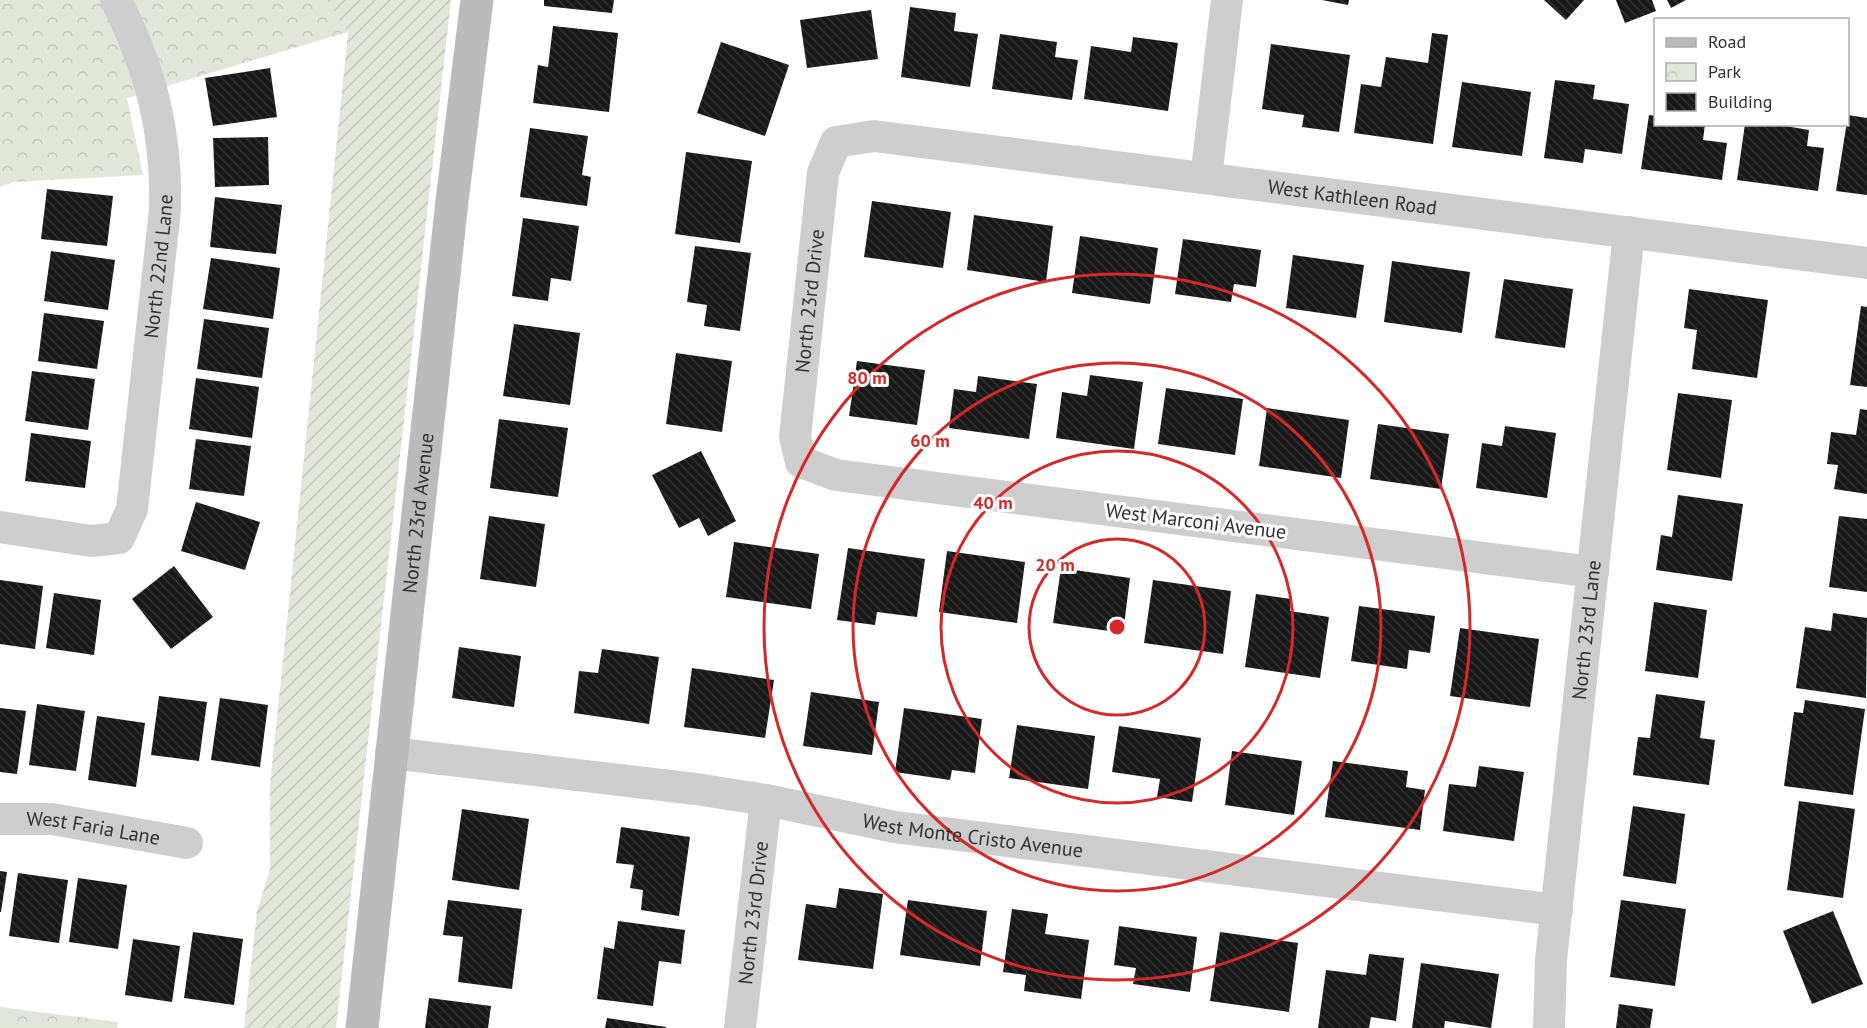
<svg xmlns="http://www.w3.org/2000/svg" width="1867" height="1028" font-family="'PT Sans',sans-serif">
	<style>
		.park { fill: url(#park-crowns) }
		.garden { fill: url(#garden-furrows) }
		.building { fill: url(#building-back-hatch) }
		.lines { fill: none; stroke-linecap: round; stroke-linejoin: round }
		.street { stroke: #cecece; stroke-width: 32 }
		.secondary { stroke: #bbb; stroke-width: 33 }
		.ring { fill: none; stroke: #d62828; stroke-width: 3 }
		.labels { text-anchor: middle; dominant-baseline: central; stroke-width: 6; stroke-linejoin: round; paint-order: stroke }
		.street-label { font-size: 20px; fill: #313131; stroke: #fff }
		.centre { fill: #d62828; stroke: #fff; stroke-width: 3 }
		.ring-label { font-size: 18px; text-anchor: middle; font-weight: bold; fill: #d62828; stroke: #fff; stroke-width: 6; stroke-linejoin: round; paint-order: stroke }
	</style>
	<defs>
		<pattern id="park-crowns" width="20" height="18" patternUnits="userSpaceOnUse" patternTransform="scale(1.5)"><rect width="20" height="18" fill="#e3e7db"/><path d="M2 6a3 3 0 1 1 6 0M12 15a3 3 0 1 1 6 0" fill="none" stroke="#c3c7bc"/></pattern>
		<pattern id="garden-furrows" width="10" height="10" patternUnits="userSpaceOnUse" patternTransform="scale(1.5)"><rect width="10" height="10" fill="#e3e7db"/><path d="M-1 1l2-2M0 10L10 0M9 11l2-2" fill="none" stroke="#c3c7bc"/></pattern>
		<pattern id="building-back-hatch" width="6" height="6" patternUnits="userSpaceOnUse" patternTransform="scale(1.5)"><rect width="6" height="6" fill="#181818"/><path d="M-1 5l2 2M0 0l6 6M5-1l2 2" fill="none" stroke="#313131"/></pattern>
	</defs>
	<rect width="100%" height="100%" fill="#fff"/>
	<g class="park">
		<polygon points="0,0 327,0 348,32 127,98 143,175 14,182 0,187"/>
		<polygon points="0,1007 118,1022 117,1028 0,1028"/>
	</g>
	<polygon class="garden" points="327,0 451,0 336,1028 244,1028 257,911 270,869 270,785 348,33"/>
	<g class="building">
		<polygon points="544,0 614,0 612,13 544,6"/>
		<polygon points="1322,0 1349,0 1348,5"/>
		<polygon points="1544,0 1584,0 1566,20"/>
		<polygon points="1616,0 1652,0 1656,11 1625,23"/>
		<polygon points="1667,0 1686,0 1671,8"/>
		<polygon points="910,7 956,13 954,31 978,34 970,87 901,77"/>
		<polygon points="871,10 878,59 807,68 800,20"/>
		<polygon points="553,26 618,33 609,112 533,103 538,65 548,67"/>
		<polygon points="1432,33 1448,35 1433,144 1354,133 1361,84 1381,87 1386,57 1428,63"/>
		<polygon points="1000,34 1057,42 1055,57 1078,60 1072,100 992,89"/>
		<polygon points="1133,37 1178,43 1168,111 1084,99 1091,46 1131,52"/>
		<polygon points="721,42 789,65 765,136 697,113"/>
		<polygon points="1271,44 1350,55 1339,132 1302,127 1304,115 1262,109"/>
		<polygon points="270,68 277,117 213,126 205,78"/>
		<polygon points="1555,80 1595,85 1593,99 1629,104 1622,154 1585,149 1583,163 1544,158"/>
		<polygon points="1462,82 1531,92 1522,156 1452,147"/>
		<polygon points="1649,115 1656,116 1656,124 1705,124 1703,140 1727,143 1722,180 1641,169"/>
		<polygon points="1848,115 1867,118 1867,195 1836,191"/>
		<polygon points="1745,124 1773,124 1809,130 1807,146 1824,148 1818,191 1737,180"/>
		<polygon points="530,128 588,136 582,175 591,177 587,206 520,197"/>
		<polygon points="268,137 269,185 215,187 213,138"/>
		<polygon points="686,152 752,161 740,243 675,234"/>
		<polygon points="47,189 113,196 107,246 41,239"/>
		<polygon points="215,197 282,205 276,254 210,247"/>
		<polygon points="872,201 951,212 943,268 864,257"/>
		<polygon points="974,215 1053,226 1046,282 967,270"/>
		<polygon points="523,218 579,226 571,281 551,278 548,301 512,296"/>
		<polygon points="1080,236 1158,248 1150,304 1072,293"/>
		<polygon points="1183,239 1261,250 1256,287 1234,284 1231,302 1175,294"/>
		<polygon points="695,246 751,253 740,331 704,326 707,305 687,302"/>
		<polygon points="51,251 115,260 108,310 44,301"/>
		<polygon points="1293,255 1364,265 1356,318 1286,308"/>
		<polygon points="211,258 280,268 273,319 203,309"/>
		<polygon points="1392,261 1470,272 1462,333 1384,322"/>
		<polygon points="1504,279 1573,289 1565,348 1495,338"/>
		<polygon points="1689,289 1768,300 1757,378 1692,369 1697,330 1684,328"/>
		<polygon points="1861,306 1867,307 1867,387 1850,385"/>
		<polygon points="44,313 104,321 97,369 38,361"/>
		<polygon points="204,319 269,328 262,378 197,369"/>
		<polygon points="514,324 580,333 570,405 503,396"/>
		<polygon points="676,353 732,361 722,432 666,424"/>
		<polygon points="857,361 925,370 917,425 849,416"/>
		<polygon points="32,371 95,379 88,430 25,421"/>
		<polygon points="1090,375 1143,382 1134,449 1056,438 1062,392 1087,396"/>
		<polygon points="978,376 1037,384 1029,439 949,428 954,389 976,392"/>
		<polygon points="196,378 259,387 252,438 189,429"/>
		<polygon points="1166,388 1243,399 1235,455 1158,444"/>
		<polygon points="1678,393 1732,400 1721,478 1667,470"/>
		<polygon points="1267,408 1349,420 1341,478 1259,466"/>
		<polygon points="1860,409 1867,410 1867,494 1834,489 1838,465 1827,464 1831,432 1856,435"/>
		<polygon points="499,419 568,428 558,497 490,488"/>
		<polygon points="1378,424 1449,434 1441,489 1370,479"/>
		<polygon points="1505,426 1556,433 1547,498 1476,488 1482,443 1502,446"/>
		<polygon points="31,433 91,441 85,488 25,481"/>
		<polygon points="196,439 251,446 244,496 189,489"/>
		<polygon points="701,451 736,521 708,536 699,518 679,528 652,475"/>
		<polygon points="1678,495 1743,504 1732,581 1656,570 1661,535 1672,537"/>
		<polygon points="196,502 260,522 245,570 181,551"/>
		<polygon points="489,516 545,524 536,587 480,579"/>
		<polygon points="1839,516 1867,519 1867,592 1829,587"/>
		<polygon points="734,542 819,554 811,609 726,597"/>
		<polygon points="848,548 925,559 917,617 877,612 875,625 837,620"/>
		<polygon points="947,551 1025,562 1017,623 939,612"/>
		<polygon points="174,566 213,617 171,649 132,599"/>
		<polygon points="1061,568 1130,578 1123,633 1053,623"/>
		<polygon points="0,580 43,586 35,649 0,644"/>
		<polygon points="1153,580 1231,591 1223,654 1144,643"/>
		<polygon points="54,593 101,600 94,655 46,648"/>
		<polygon points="1256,594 1291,599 1290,611 1329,617 1320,678 1245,667"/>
		<polygon points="1654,602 1707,610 1698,678 1645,671"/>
		<polygon points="1359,606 1435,616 1430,653 1409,650 1407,669 1351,661"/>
		<polygon points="1833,613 1867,618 1866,698 1796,688 1805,627 1831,631"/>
		<polygon points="1460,628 1539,639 1530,707 1450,696"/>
		<polygon points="459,647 521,656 514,707 452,698"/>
		<polygon points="602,649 659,657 649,724 574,713 579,671 598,673"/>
		<polygon points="692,668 774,680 765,738 684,727"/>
		<polygon points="811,692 879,702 872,755 803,746"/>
		<polygon points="1656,694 1705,701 1700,738 1715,740 1709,785 1633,775 1638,737 1650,738"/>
		<polygon points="159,696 207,702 199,761 151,755"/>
		<polygon points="220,698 268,705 260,767 211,760"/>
		<polygon points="1805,700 1865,709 1853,795 1784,786 1794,712 1803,713"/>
		<polygon points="37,704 85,711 76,771 29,765"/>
		<polygon points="0,708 26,711 17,774 0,772"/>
		<polygon points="904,708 982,719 975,773 952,770 950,780 895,772"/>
		<polygon points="97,716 145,723 136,787 88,780"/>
		<polygon points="1017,725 1095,736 1088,789 1009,778"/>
		<polygon points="1119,726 1201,738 1192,802 1157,797 1160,779 1112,772"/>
		<polygon points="1232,751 1302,761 1294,815 1225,805"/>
		<polygon points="1333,761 1408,771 1406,787 1425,790 1420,830 1325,817"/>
		<polygon points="1479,766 1524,772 1514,841 1443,831 1449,784 1476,787"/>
		<polygon points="1799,801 1855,809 1843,898 1787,890"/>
		<polygon points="1633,806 1685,814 1676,884 1623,876"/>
		<polygon points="462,809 529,819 519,890 452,880"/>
		<polygon points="621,827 690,837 679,916 641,910 643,890 630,888 634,865 616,863"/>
		<polygon points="0,871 7,872 1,912 0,912"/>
		<polygon points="18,873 68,880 59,943 9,936"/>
		<polygon points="78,878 127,885 118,949 69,942"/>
		<polygon points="839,888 883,894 873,969 798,960 806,904 836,908"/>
		<polygon points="448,900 522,909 512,989 458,982 463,937 443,935"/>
		<polygon points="908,900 987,911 980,966 900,955"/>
		<polygon points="1621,900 1686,909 1675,986 1610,977"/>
		<polygon points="1012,909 1048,914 1045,934 1089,940 1081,999 1024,991 1026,975 1003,972"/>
		<polygon points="1833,911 1863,984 1812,1004 1783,931"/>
		<polygon points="618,921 685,930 681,964 659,961 653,1006 597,999 604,947 614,949"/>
		<polygon points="1119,926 1197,937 1190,992 1133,984 1136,968 1114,965"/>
		<polygon points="193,932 243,939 234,1005 184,998"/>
		<polygon points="1220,932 1298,943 1289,1012 1210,1001"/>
		<polygon points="133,939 180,946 172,1002 125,995"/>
		<polygon points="1369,954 1404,958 1396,1021 1371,1017 1369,1028 1318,1028 1326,970 1366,975"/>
		<polygon points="1421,963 1499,974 1491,1028 1445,1021 1444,1028 1412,1028"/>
		<polygon points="429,998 491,1006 488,1028 425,1028"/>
		<polygon points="1619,1004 1653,1009 1650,1028 1616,1028"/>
		<polygon points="607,1018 666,1027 666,1028 605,1028"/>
	</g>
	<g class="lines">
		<g class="street">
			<polyline points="1206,178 1227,0"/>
			<path id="s1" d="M0 527 91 541 119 538 132 509 165 210C167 131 151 71 116 0"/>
			<path id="s2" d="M1593 572 836 475 801 462 795 437 823 173 836 142 874 136 1867 263"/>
			<path id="s3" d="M391 753 696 789 766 800 895 827 1557 910"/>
			<path id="s4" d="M0 819H52L187 843"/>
			<path id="s5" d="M740 1028 766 800"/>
			<path id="s6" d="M1549 1028 1551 960 1629 232"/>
		</g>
		<path class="secondary" id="s7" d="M362 1028 452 201 477 0"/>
	</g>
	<g class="ring">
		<circle cx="1117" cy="627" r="88"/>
		<circle cx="1117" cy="627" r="176"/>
		<circle cx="1117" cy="627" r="264"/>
		<circle cx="1117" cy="627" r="353"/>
	</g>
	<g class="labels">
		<g class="street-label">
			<text stroke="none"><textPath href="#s2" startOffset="1646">West Kathleen Road</textPath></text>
			<text stroke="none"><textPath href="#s1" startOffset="396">North 22nd Lane</textPath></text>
			<text stroke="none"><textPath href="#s2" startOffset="963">North 23rd Drive</textPath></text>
			<text stroke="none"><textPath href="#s7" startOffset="518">North 23rd Avenue</textPath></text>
			<text transform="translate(1196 521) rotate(7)">West Marconi Avenue</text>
			<text stroke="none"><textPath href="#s6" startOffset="400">North 23rd Lane</textPath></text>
			<text stroke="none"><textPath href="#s4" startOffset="94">West Faria Lane</textPath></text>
			<text stroke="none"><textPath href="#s3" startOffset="588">West Monte Cristo Avenue</textPath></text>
			<text stroke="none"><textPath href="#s5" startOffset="116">North 23rd Drive</textPath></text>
		</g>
	</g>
	<circle cx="1117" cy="627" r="9" class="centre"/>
	<g class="ring-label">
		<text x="867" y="384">80 m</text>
		<text x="930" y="447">60 m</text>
		<text x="993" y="509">40 m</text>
		<text x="1055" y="571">20 m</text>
	</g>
	<rect x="1654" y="18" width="195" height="108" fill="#ffffff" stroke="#adadad" stroke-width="1.5"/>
	<rect x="1666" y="38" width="30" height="9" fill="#bbbbbb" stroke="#adadad" stroke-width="1.5"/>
	<text x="1708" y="48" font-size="18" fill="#313131">Road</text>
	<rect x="1666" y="63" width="30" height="18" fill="url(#park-crowns)" stroke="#adadad" stroke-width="1.5"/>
	<text x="1708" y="78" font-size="18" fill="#313131">Park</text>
	<rect x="1666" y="93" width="30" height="18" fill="url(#building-back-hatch)" stroke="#adadad" stroke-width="1.5"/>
	<text x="1708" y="108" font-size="18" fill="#313131">Building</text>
</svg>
